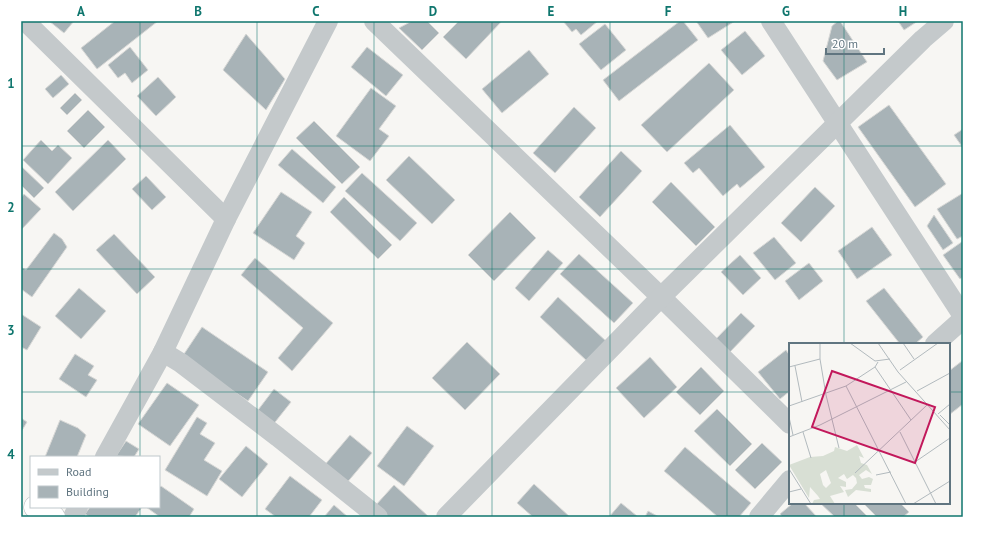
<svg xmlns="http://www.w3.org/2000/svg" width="984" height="538" font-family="'PT Sans',sans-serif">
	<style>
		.building { fill: #a8b3b7; stroke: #d8d8d6 }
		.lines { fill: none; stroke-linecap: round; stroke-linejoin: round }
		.highway-casing { stroke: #b8bcbf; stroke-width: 23 }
		.street { stroke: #c4c9cb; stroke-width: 20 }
		.highway { stroke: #fff; stroke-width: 22 }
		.grid { fill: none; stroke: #0f766e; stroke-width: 1; stroke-opacity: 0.55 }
		.inset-road { fill: none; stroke: #b2babe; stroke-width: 1 }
		.view { fill: #c2185b; fill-opacity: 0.15; stroke: #c2185b; stroke-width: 2 }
		.inset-edge { fill: none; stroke: #607580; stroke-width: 2 }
		.neatline { fill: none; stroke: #0f766e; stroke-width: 1.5 }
		.grid-label { font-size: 13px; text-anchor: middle; font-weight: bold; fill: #0f766e }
	</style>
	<rect width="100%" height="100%" fill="#f7f6f3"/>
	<g class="building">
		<polygon points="49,21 74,21 64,33"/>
		<polygon points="115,21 158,21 97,69 81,48"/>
		<polygon points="412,21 427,21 439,33 422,50 399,28"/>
		<polygon points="459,21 502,21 466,59 443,37"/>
		<polygon points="563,21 598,21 581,35 576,29 572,32"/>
		<polygon points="680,21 683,21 698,40 619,101 603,80"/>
		<polygon points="696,21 735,21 708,38"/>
		<polygon points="838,21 840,21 867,62 837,80 823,61 832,26"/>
		<polygon points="898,21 918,21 904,30"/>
		<polygon points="605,24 626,50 601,70 579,44"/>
		<polygon points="745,31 765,56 742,75 721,50"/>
		<polygon points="246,34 285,79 266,110 223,70"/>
		<polygon points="130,47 148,70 132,83 125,73 118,78 108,65"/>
		<polygon points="367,47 403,75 386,96 351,67"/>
		<polygon points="529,50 549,74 502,113 482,89"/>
		<polygon points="709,63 734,90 667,152 641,125"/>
		<polygon points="61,75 69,84 53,98 45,89"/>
		<polygon points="158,77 176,97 156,116 137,96"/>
		<polygon points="371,88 396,106 379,129 389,136 370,161 336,136"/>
		<polygon points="75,93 82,100 67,115 60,108"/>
		<polygon points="889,105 946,184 915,207 858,127"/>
		<polygon points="574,107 596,128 555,173 533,153"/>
		<polygon points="88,110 105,127 84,148 67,131"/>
		<polygon points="314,121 360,167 342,184 296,138"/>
		<polygon points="730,125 765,167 740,188 737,184 723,196 699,168 693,173 684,163"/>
		<polygon points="963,129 963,148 954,135"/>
		<polygon points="41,140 52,151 58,145 72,158 48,184 23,160"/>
		<polygon points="108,140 126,159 73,211 55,192"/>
		<polygon points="292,149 336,187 323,203 278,165"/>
		<polygon points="621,151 642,171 600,217 579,197"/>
		<polygon points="409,156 455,200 432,224 386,180"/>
		<polygon points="21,166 44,188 34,198 21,185"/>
		<polygon points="362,173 417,223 400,241 345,191"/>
		<polygon points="146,176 166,197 152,210 132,189"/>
		<polygon points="671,182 715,227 696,246 652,202"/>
		<polygon points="815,187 835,206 801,242 781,223"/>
		<polygon points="281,192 312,212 296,236 305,243 294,260 253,233"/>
		<polygon points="963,193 963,236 957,239 937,209"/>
		<polygon points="24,194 41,209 21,230 21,198"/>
		<polygon points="344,197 392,245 378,259 330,212"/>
		<polygon points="510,212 536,238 494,281 468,255"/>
		<polygon points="934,215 953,243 943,250 927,226"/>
		<polygon points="872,227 892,255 857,279 838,251"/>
		<polygon points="54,233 62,239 67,247 32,297 21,289 21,267 26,270"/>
		<polygon points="114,234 155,277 137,294 96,250"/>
		<polygon points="774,237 796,263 775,280 753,253"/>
		<polygon points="963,241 963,277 960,279 943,255"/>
		<polygon points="548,250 563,263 529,301 515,288"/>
		<polygon points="579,254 633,303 614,323 560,274"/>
		<polygon points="740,255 761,278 743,295 721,272"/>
		<polygon points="255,258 333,323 292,371 278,358 303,328 241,275"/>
		<polygon points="809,263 823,281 799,300 785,281"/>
		<polygon points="79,288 106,311 81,339 55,316"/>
		<polygon points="884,288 923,337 915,344 900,344 866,301"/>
		<polygon points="558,297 607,342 588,362 540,317"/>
		<polygon points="741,313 755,326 728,354 714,341"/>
		<polygon points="21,314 41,327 27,350 21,347"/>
		<polygon points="202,327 268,372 248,401 182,357"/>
		<polygon points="467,342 500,374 465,410 432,378"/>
		<polygon points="786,350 790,356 790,391 780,399 758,372"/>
		<polygon points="75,354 94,366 88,375 97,380 86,397 59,379"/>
		<polygon points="650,357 677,387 644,418 616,388"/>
		<polygon points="962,361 963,362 963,404 949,415 949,371"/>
		<polygon points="701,367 724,391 700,415 676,392"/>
		<polygon points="167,383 199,405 170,446 138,424"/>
		<polygon points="274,389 291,402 272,426 255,414"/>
		<polygon points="717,409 752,444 730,466 694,431"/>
		<polygon points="197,417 207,423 200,434 215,443 204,460 222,471 207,496 165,470"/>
		<polygon points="21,418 27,422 21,432"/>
		<polygon points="60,420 78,428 86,435 77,457 45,457"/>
		<polygon points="407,426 434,446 404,486 377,466"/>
		<polygon points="350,435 372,453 345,485 323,467"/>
		<polygon points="126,441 139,449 134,457 116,456"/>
		<polygon points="762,443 782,462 755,489 735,470"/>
		<polygon points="246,446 268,464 242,497 219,479"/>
		<polygon points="685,447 751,503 739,517 718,517 664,471"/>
		<polygon points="290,476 322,500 309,517 276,517 265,509"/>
		<polygon points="534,484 570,517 533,517 517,503"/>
		<polygon points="394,485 428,516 427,517 387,517 375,506"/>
		<polygon points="161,486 194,509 189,517 160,517 146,507 159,507 159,488"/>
		<polygon points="621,503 637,516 636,517 609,517"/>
		<polygon points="793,503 804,503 817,517 783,517 780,514"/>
		<polygon points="820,503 854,503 868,517 835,517"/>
		<polygon points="863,503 900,503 909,512 903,517 877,517"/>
		<polygon points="334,505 348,517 324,517"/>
		<polygon points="90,507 142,507 135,517 90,517 85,514"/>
		<polygon points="648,511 659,517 645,517"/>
	</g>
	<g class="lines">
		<defs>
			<polyline id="highway" points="35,507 54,517"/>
		</defs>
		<use href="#highway" class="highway-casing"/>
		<g class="street">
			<polyline points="25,21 226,219"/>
			<polyline points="374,21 661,297 790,424"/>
			<polyline points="771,21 963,316"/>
			<polyline points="935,344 963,319"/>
			<polyline points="163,352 181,363 278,437 378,517"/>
			<polyline points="105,457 163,352 226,219 328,21"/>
			<polyline points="73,517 78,507"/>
			<polyline points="446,517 661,297 923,39 944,21"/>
			<polyline points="759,517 790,480"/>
		</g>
		<use href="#highway" class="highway"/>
	</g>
	<path class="grid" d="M140 21V457M257 21V517M374 21V517M492 21V517M610 21V517M727 21V517M844 21V344M21 146H963M21 269H963M21 392H790M949 392H963M844 503V517M140 507V517"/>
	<g transform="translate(789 343)">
		<rect width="161" height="161" fill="#f7f6f3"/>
		<path d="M68 102 75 115 70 113 72 120 78 122 83 131 77 127 70 132 73 136 80 134 84 136 82 142H75L76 145 82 146V149L67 147 59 154 56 147 63 146 68 140 67 135 64 132 58 136 55 131 49 135 57 139V144L51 143 55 149 41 153 46 161H23L25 157 31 156 29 153 21 144 20 155 0 122 21 114 34 113 45 108 46 104 58 108ZM37 127 42 140 37 145 34 142 31 131Z" fill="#d8dfd4" fill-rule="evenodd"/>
		<path class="inset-road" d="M31 0V16L37 52 50 105M61 0 86 18 101 16M89 0 109 29 161 87M114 0 125 16M6 23 13 59M0 24 31 16M86 24 122 77M111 27 149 0M57 43 117 161M128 48 161 30M0 63 57 43 86 24 89 19M149 71 161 61M151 72 161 82M0 74 4 92M14 89 22 115M111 89 147 161M0 94 31 82 117 39M126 119 161 95M0 126 22 161M66 130 138 62M87 132 102 129M0 149 12 146M124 161 161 138"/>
		<path class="view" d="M43 28 146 64 126 120 23 84Z"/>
		<rect width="161" height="161" class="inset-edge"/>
	</g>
	<rect width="984" height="538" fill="none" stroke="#ffffff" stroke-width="44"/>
	<rect x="30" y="456" width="130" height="52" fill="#ffffff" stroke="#bfc8cc"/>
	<rect x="38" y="469" width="20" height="6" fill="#c4c9cb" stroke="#bfc8cc"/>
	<text x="66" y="476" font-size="12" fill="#607580">Road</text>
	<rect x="38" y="486" width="20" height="12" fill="#a8b3b7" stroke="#bfc8cc"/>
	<text x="66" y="496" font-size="12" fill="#607580">Building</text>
	<path d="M826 48v6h58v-6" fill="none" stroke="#607580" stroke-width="2"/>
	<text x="832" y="48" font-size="12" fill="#607580" stroke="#ffffff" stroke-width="3" paint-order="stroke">20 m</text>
	<rect x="22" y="22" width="940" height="494" class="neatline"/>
	<g class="grid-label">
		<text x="81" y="16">A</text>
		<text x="198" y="16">B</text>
		<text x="316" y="16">C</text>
		<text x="433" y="16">D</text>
		<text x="551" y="16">E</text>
		<text x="668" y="16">F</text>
		<text x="786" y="16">G</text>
		<text x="903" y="16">H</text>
		<text x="11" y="88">1</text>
		<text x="11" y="212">2</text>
		<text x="11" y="335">3</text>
		<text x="11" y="459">4</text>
	</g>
</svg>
